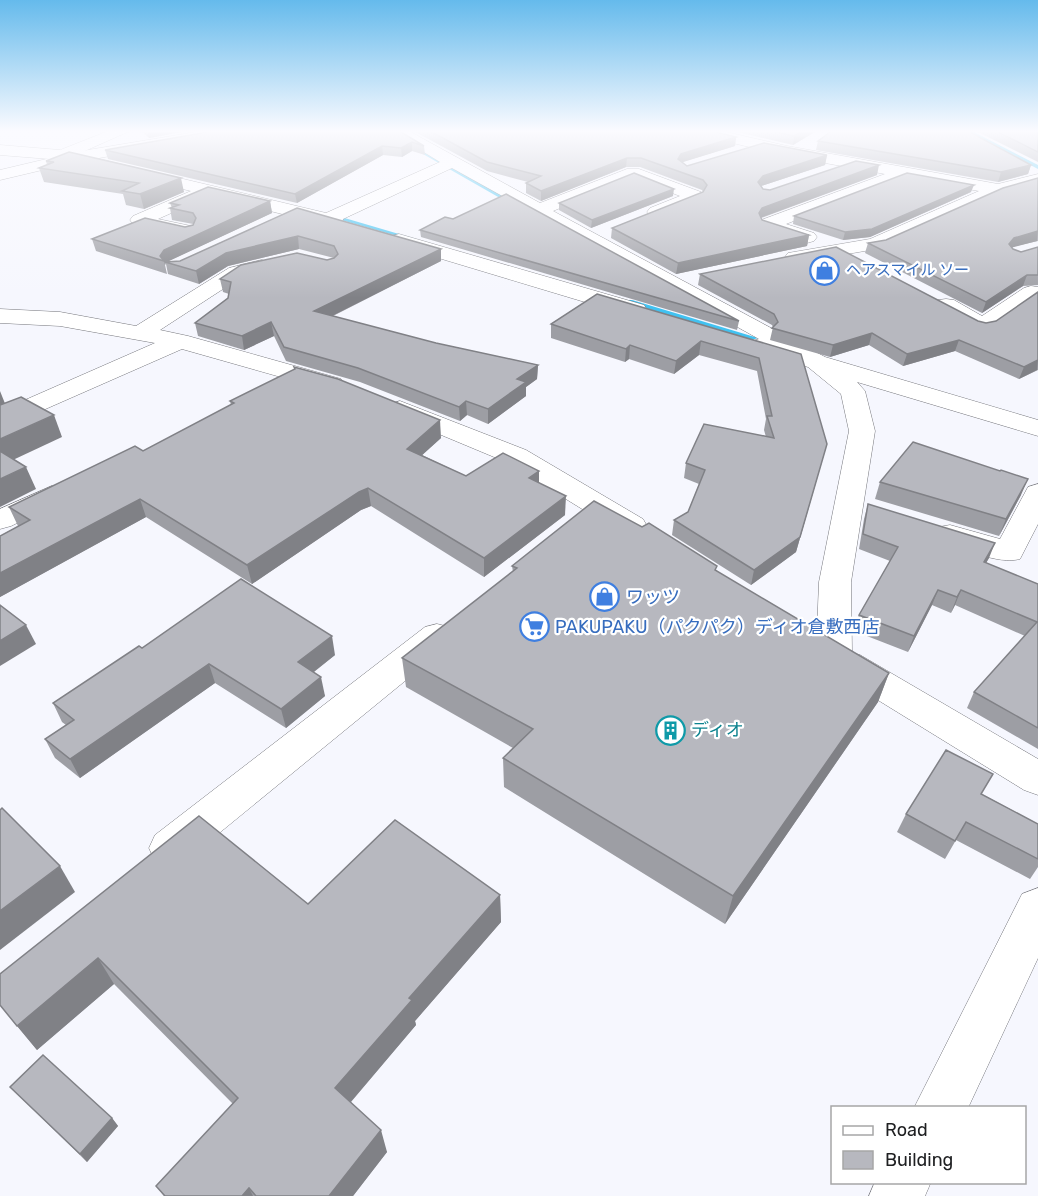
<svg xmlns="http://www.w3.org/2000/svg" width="1038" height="1196" font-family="Rubik,'Noto Sans JP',sans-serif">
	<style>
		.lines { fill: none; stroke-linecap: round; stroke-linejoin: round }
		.stream { fill: #41c2f1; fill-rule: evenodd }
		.minor-casing { stroke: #76777d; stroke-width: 1 }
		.major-casing { stroke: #76777d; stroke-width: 1 }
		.minor { fill: #fff; fill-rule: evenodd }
		.major { fill: #fff; fill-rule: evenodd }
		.wall { fill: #9d9ea4 }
		.shaded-wall { fill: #808186 }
		.building { fill: #b7b8bf; stroke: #808186; stroke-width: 1.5 }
		.labels { text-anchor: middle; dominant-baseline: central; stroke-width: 4.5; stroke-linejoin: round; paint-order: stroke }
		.far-shop-label { font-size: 15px; fill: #366cbe; stroke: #fff; text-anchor: start }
		.shop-label { font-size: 18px; fill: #366cbe; stroke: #fff; text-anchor: start }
		.culture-label { font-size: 18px; fill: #0d838f; stroke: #fff; text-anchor: start }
	</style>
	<rect width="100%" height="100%" fill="#f6f7fe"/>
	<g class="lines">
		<g class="stream">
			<polygon points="381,130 388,130 519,205 514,206"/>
			<polygon points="963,130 970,130 1038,165 1038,169"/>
			<polygon points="327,214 331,214 416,239 411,240 327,216"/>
			<polygon points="626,300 632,300 758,338 751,340 626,304"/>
		</g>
		<defs>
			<g id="minor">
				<polygon points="111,130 132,130 78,154 326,213 440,162 388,130 407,130 540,203 627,169 639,169 701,192 704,196 701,200 662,216 650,216 647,212 650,208 680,196 633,178 553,211 825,357 1038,420 1038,436 857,382 865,391 875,431 851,582 852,653 860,655 1038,759 1038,795 1024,790 834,673 831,668 822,665 816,656 819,582 849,431 841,394 808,367 753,351 749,346 753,341 759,339 452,168 343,219 342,225 335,227 209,196 158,219 191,226 193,230 191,234 184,236 133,224 130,220 133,216 191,191 62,160 0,155 0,145 60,150"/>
				<polygon points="689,130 717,130 787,146 998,184 1038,174 1038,184 999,195 882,248 795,263 788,261 785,257 788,253 870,239 979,191 905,178 786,224 814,233 817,237 814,241 807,243 761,228 759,224 761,220 885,174 787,156 691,133"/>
				<polygon points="399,234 644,305 647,310 644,315 636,317 628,315 392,244 389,240 392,236"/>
				<polygon points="262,260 269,262 272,266 269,270 243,276 160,330 188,336 341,379 344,384 341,389 332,391 323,389 182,349 0,429 0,411 155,343 60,326 0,323 0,309 60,312 136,326 229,268"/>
				<polygon points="1031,286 1038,287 1038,297 991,330 983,332 938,310 935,305 938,300 946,299 954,300 982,316 1024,288"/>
				<polygon points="400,401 526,450 643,519 647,526 643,533 632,535 621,533 506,462 391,414 387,409 391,404"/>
				<path d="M1038 484V524L1020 559C998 565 962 548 939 541L935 534 939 527 950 525 1000 539 1028 487Z"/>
				<polygon points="52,486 62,489 67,495 62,501 11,526 0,529 0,509"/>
				<polygon points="437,624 449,627 454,636 449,645 185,861 170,866 155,861 149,848 155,835 425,627"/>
				<polygon points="1038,888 1038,958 968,1108 914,1108 1022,894"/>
				<polygon points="875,1182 931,1182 925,1196 869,1196"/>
			</g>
			<polygon id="major" points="208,130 244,130 237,134 76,162 0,180 0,170 76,152"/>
		</defs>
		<use href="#minor" class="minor-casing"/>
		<use href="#major" class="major-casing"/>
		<use href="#minor" class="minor"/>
		<use href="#major" class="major"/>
	</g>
	<g class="wall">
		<polygon points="140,130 192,130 149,138"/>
		<polygon points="398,130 424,146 425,155 412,151 402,157 383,155 297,203 108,159 105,150"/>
		<polygon points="412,130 707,130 736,137 735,146 682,162 687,166 827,155 825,165 761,186 763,189 770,190 877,175 761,218 762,220 809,235 807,246 676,274 611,238 612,228 703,192 702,190 640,167 626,167 541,201 526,193 526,183 528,182 487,171"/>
		<polygon points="729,130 818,130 793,145"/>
		<polygon points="974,130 1038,130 1038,162"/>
		<polygon points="818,141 1031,165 1028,174 998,182 816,150"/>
		<polygon points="46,161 184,192 144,209 126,205 123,194 44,182 39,168 47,165"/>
		<polygon points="1038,178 1038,241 1012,247 1013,249 1021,252 1038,247 1038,285 1023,286 982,313 865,253 868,243 886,240"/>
		<polygon points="971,192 870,237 843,240 793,224 794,216"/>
		<polygon points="673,196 591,228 559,210 559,203"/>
		<polygon points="270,201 272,213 168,261 180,261 297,208 441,249 441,261 333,316 436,343 538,365 537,379 526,387 526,396 488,424 467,415 460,421 360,382 286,361 274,336 244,350 198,336 195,323 228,298 229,294 223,292 220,279 327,260 334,258 299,249 228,266 199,284 168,274 166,264 165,265 167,274 96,251 92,239 185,227 193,225 193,224 172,220 170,208 172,208 170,203"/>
		<polygon points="453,219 739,321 737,330 421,237 420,230"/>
		<polygon points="700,274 986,323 996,321 1038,292 1038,370 1019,379 955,351 903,366 869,345 830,357 770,340 773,327 772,325 698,285"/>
		<polygon points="597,294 801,354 827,444 796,552 751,585 672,535 674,520 688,512 699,484 684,478 686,463 766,437 764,430 766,419 757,371 699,355 674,374 629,359 625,362 551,338 551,324"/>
		<polygon points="230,401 441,438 422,455 466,476 539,471 539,483 565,515 484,577 371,506 361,510 252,584 146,517 0,597 0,536 18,526 9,507 143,451 231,405"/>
		<polygon points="880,482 1021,495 999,536 875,499"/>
		<polygon points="868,504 989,558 986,563 1038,584 1038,749 967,708 974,692 1025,636 955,605 951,613 932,605 908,652 854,631 859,615 890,561 859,549 864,519"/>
		<polygon points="512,566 716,571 889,673 878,702 725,924 504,787 503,758 513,748 406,687 402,658 513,572"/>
		<polygon points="142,648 335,655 314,672 325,696 286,728 215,683 80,778 55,758 45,739 66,725 62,722 53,703"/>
		<polygon points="982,794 1038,824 1038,867 1030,879 956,840 945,859 897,832 906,814"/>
		<polygon points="500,895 501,922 415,1021 416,1025 351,1102 387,1152 353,1196 164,1196 156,1186 233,1104 114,984 37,1050 0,1005 0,974 308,904"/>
		<polygon points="10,1087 112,1118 118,1126 87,1162"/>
	</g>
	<g class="shaded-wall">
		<polygon points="148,130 192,130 149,138"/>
		<polygon points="804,130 818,130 793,145 794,136"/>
		<polygon points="736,137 735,146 680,163 678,159 681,154"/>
		<polygon points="412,142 412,151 402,157 401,148"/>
		<polygon points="382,146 383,155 297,203 295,194"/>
		<polygon points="827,155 825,165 761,186 758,182 763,176"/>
		<polygon points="627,158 626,167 541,201 541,191"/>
		<polygon points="879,165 877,175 760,218 759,213 762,208"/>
		<polygon points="1031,165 1028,174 998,182 1001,172"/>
		<polygon points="181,178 184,192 144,209 140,194"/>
		<polygon points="974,185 971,192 870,237 843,240 845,232"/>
		<polygon points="674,189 673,196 591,228 592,220"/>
		<polygon points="270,201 272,213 167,262 165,262 165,265 164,261 160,256 164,250"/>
		<polygon points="1038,231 1037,241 1010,248 1009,244 1014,238"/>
		<polygon points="809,235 807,246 676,274 678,263"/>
		<polygon points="298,236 299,249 228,266 199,284 196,271 226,253"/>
		<polygon points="441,249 441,261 316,324 314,311"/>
		<polygon points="1027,275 1023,286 982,313 986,302"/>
		<polygon points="271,322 274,336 244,350 242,336"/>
		<polygon points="872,333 869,345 830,357 833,345"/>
		<polygon points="959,340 955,351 903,366 907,354"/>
		<polygon points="701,341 699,355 674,374 676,361"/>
		<polygon points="630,345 629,359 625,362 626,349"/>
		<polygon points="1038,360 1037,370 1019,379 1024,367"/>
		<polygon points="538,365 537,379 526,387 526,396 488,424 488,409 517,379"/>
		<polygon points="0,391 6,406 0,410"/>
		<polygon points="466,401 467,415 460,421 459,407"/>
		<polygon points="54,415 62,437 0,466 0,439"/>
		<polygon points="440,420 441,438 409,467 407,449"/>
		<polygon points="827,444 796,552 751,585 754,570"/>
		<polygon points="26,467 36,489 0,507 0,479"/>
		<polygon points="539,471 539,489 529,478"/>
		<polygon points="1028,479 1021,495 999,536 1006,519"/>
		<polygon points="368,488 371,506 361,510 252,584 247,565 359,492"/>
		<polygon points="566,496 565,515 484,577 484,558"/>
		<polygon points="140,499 146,517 0,597 0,573"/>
		<polygon points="995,543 989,558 977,578 984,562"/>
		<polygon points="938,590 932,605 908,652 914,636"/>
		<polygon points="961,590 955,605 951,613 957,597"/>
		<polygon points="26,625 36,644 0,666 0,641"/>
		<polygon points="332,636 335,655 302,681 298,662"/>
		<polygon points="209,664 215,683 80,778 70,759"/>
		<polygon points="889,673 878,702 725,924 733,896"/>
		<polygon points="321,677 325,696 286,728 281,709"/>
		<polygon points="60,866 75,892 0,950 0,911"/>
		<polygon points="500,895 501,922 415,1021 416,1025 343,1111 335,1088 409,998"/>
		<polygon points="98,958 114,984 37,1050 17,1026"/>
		<polygon points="112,1118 118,1126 87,1162 80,1154"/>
		<polygon points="381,1130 387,1152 353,1196 329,1196"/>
		<polygon points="249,1188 253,1196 242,1196"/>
	</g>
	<g class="building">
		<polygon points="219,130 398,130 424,146 412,142 401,148 382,146 295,194 105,150"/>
		<polygon points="428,130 707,130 736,137 681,154 678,159 687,166 764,143 827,155 763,176 758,182 763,189 770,190 856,161 879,165 762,208 759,213 762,220 809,235 678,263 612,228 703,192 707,185 703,180 641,158 627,158 541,191 526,183 541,176 487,162"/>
		<polygon points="769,130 804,130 794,136"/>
		<polygon points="833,130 966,130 1031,165 1001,172 818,141"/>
		<polygon points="994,130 1038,130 1038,152"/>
		<polygon points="69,152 181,178 140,194 122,191 139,183 39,168 54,162 46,161"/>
		<polygon points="634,173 674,189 592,220 559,203"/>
		<polygon points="907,173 974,185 872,229 845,232 794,216"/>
		<polygon points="1038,178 1038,231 1014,238 1009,244 1013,249 1021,252 1038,247 1038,275 1027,275 986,302 868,243 886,240 1003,188"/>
		<polygon points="208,187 270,201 164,250 160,256 164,261 92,239 145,218 185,227 193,225 196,218 193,213 170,208 179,205 170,203"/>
		<polygon points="506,194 739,321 420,230 445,217 453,219"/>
		<polygon points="297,208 441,249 314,311 436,343 538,365 517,379 526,382 488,409 466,401 459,407 358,368 284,347 271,322 242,336 195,323 228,298 231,282 220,279 241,265 297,253 327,260 334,258 338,254 334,246 298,236 226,253 196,271 165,262 180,261"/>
		<polygon points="836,247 978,321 986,323 996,321 1038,292 1038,360 1024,367 959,340 907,354 872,333 833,345 772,328 778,322 774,314 700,274"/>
		<polygon points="597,294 801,354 827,444 800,537 754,570 674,520 688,512 705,470 686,463 704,424 774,438 767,416 772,416 759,358 701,341 676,361 630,345 626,349 551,324"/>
		<polygon points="294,367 338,379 440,420 407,449 466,476 503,453 539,471 529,478 566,496 484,558 368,488 359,492 247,565 140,499 0,573 0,536 30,520 9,507 135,446 143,451 234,403 230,401 295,369"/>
		<polygon points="21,397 54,415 0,439 0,405"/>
		<polygon points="913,442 1000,471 1001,470 1028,479 1006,519 880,482"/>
		<polygon points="0,451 26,467 0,479"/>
		<polygon points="594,501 642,527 649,523 717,566 715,570 889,673 733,896 503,758 533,729 402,658 517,568 512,566"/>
		<polygon points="868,504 995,543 984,562 1038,584 1038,728 974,692 1037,622 961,590 957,597 938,590 914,636 859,615 898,547 863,534"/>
		<polygon points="241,579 332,636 298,662 321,677 281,709 209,664 70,759 45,739 74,720 53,703 139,646 142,648"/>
		<polygon points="0,605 26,625 0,641"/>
		<polygon points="946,750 993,774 981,794 1038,824 1038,859 966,822 955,841 906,814"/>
		<polygon points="2,808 60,866 0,911 0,810"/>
		<polygon points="199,816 308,904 395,820 500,895 409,998 412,1000 335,1088 381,1130 329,1196 256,1196 249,1188 242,1196 165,1196 156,1186 238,1098 98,958 17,1026 0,1005 0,974"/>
		<polygon points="43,1055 112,1118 80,1154 10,1087"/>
	</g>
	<linearGradient id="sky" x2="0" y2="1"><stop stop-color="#65baec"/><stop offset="0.44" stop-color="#fbfbff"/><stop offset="1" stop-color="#fbfbff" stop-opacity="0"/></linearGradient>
	<rect width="1038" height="298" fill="url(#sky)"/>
	<defs>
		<symbol id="shop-ring" viewBox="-11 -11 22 22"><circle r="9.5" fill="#fff" stroke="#3f7fe0" stroke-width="1.5"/><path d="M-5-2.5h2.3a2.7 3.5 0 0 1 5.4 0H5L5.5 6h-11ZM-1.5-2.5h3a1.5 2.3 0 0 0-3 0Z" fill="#3f7fe0"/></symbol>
		<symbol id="supermarket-ring" viewBox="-11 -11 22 22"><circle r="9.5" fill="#fff" stroke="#3f7fe0" stroke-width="1.5"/><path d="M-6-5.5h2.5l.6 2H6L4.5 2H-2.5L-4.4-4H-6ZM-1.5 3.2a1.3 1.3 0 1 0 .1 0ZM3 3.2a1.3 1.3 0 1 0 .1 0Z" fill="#3f7fe0"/></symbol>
		<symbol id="building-ring" viewBox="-11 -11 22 22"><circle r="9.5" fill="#fff" stroke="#0f9aa8" stroke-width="1.5"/><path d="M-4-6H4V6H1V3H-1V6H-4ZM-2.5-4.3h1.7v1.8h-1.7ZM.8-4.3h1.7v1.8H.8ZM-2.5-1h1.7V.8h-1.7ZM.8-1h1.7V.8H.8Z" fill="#0f9aa8"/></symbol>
	</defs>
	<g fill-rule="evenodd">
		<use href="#shop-ring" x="808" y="254" width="33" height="33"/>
		<use href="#shop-ring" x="588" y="580" width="33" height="33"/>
		<use href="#supermarket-ring" x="518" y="610" width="33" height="33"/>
		<use href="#building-ring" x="654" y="714" width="33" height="33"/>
	</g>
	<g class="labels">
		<g class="far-shop-label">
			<text x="846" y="270">ヘアスマイル ソー</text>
		</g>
		<g class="shop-label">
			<text x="626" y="597">ワッツ</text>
			<text x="555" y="627">PAKUPAKU（パクパク）ディオ倉敷西店</text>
		</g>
		<g class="culture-label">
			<text x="691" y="730">ディオ</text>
		</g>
	</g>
	<rect x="831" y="1106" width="195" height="78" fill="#ffffff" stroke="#a6a6a7" stroke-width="1.5"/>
	<rect x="843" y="1126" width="30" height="9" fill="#ffffff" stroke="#a6a6a7" stroke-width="1.5"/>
	<text x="885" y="1136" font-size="18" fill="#202123">Road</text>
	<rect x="843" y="1151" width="30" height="18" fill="#b7b8bf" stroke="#a6a6a7" stroke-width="1.5"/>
	<text x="885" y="1166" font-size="18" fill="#202123">Building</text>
</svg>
